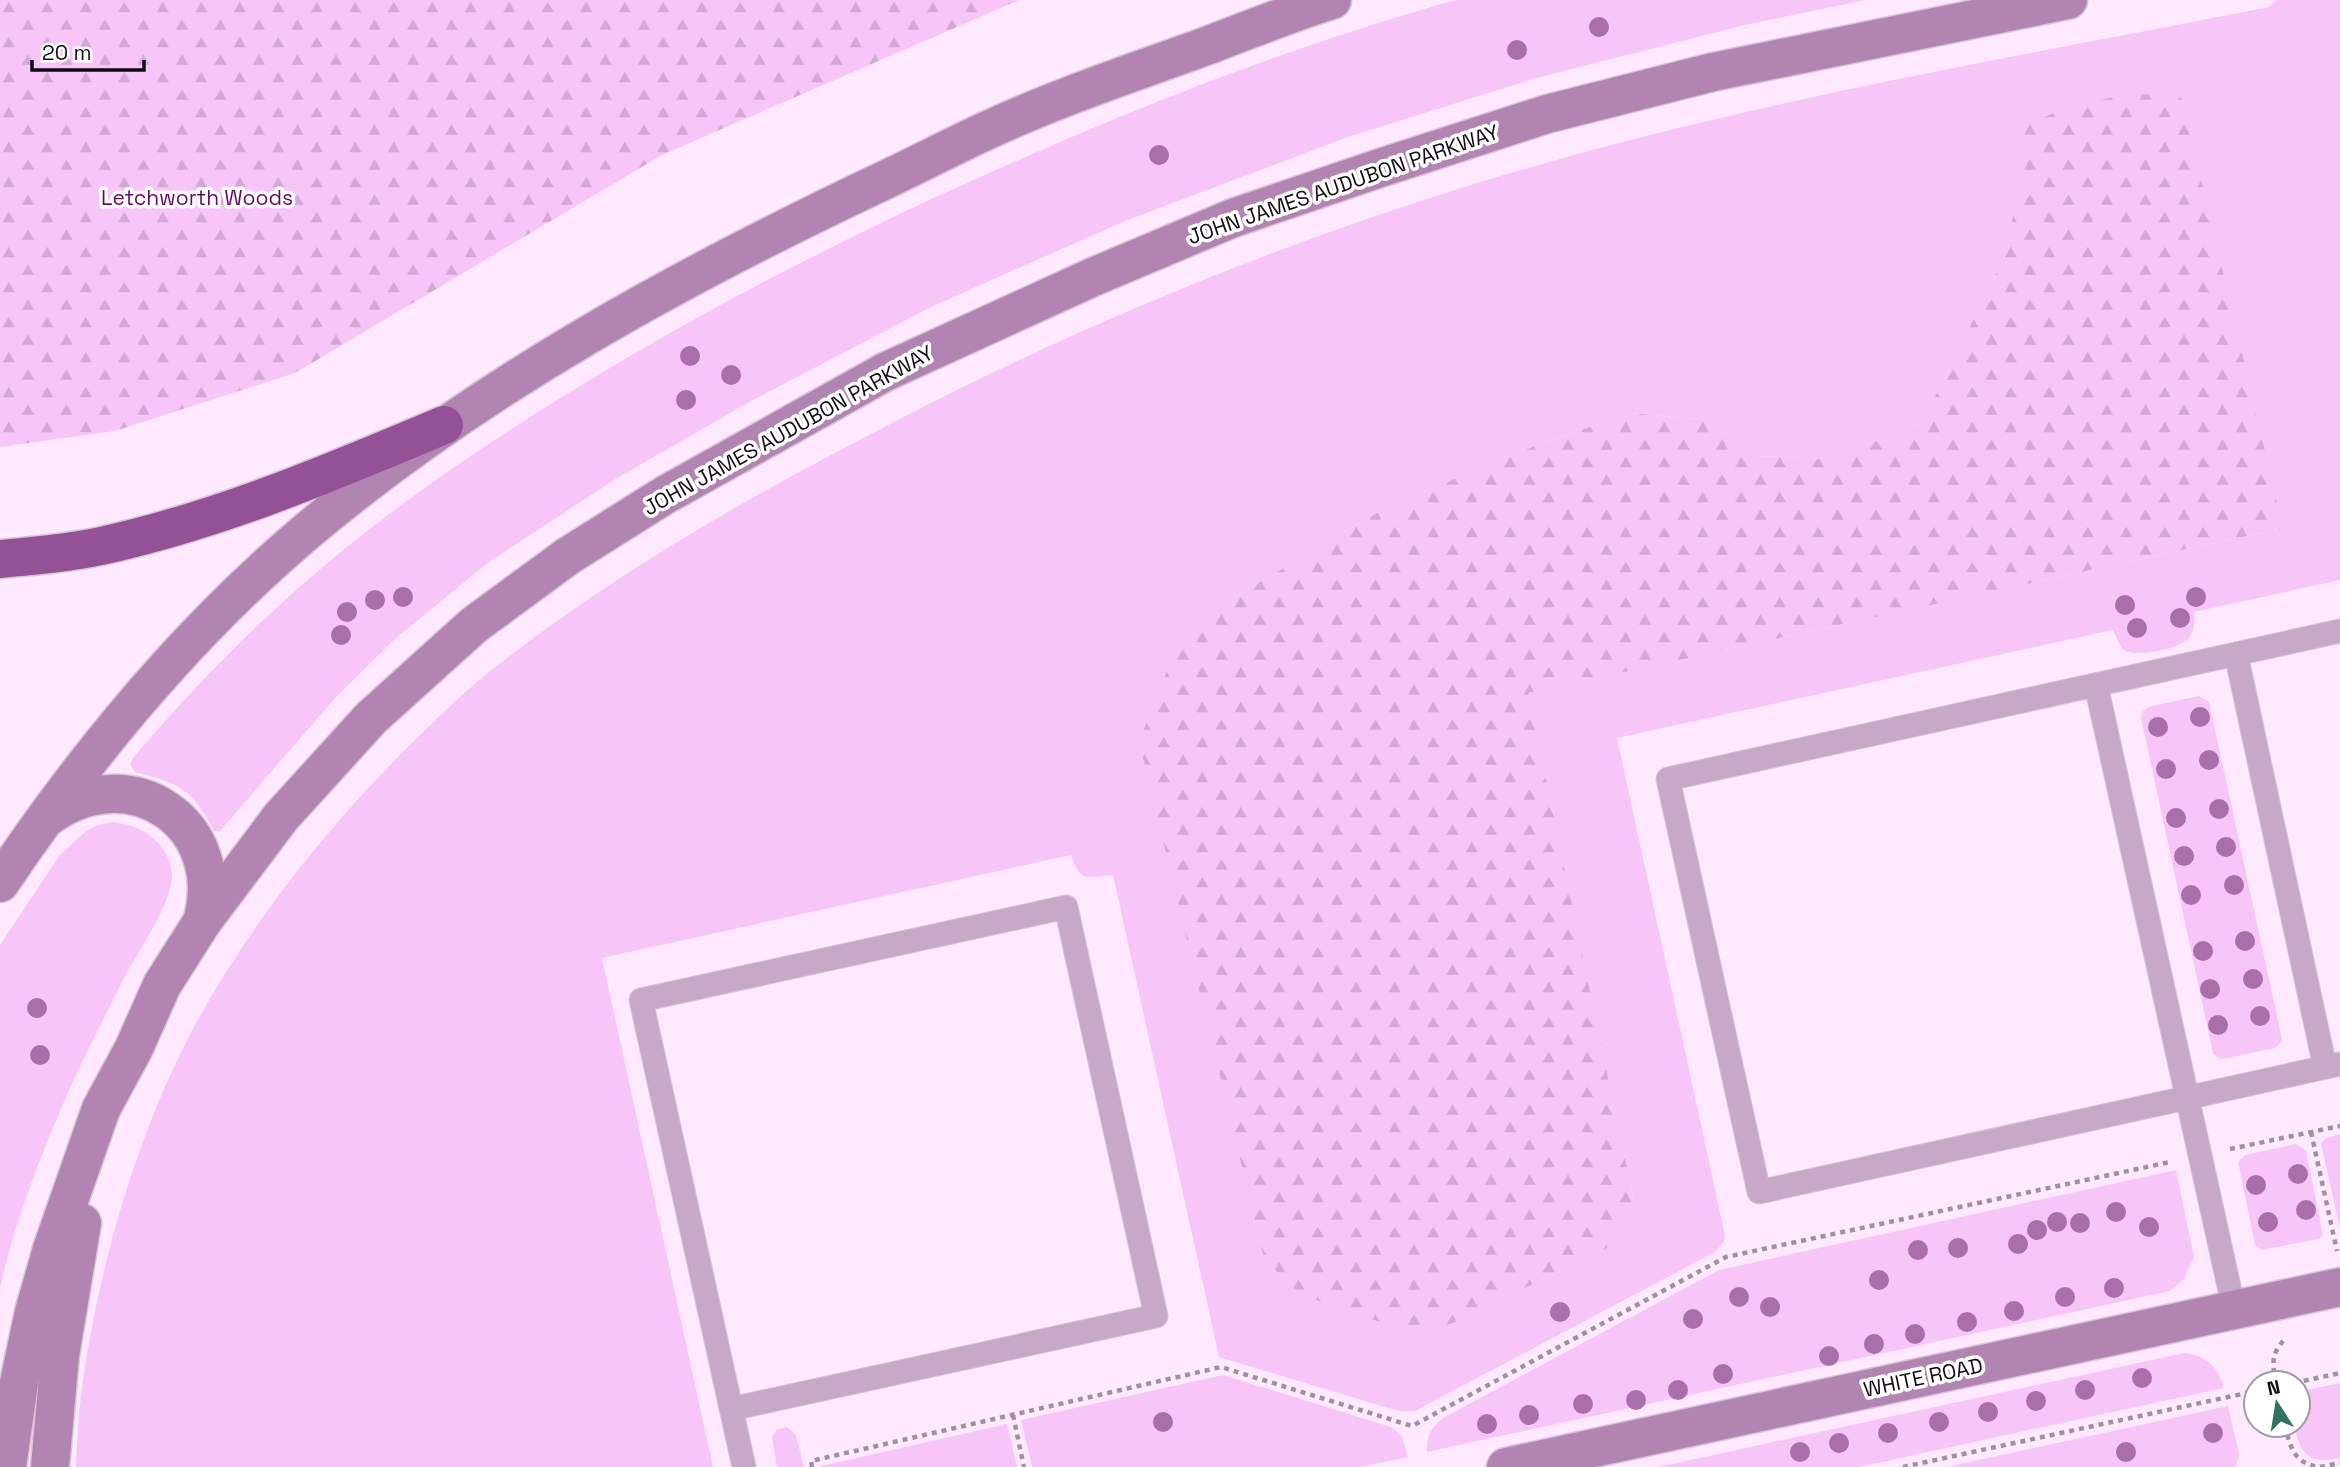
<svg xmlns="http://www.w3.org/2000/svg" width="2340" height="1467" font-family="'Space Grotesk',sans-serif">
	<style>
		.grass { fill: #f8c5f9; fill-rule: evenodd }
		.forest { fill: url(#forest-firs) }
		.lines { fill: none; stroke-linecap: round; stroke-linejoin: round }
		.lane-casing { stroke: #d8c5d8; stroke-width: 25 }
		.secondary-casing { stroke: #d8c5d8; stroke-width: 41 }
		.highway-casing { stroke: #d8c5d8; stroke-width: 41 }
		.path { stroke: #a091a0; stroke-width: 4.5; stroke-dasharray: 5 5; stroke-linecap: butt }
		.lane { stroke: #c7a8c7; stroke-width: 23 }
		.secondary { stroke: #b284b2; stroke-width: 38 }
		.highway { stroke: #935295; stroke-width: 38 }
		.tree { fill: #a96fab }
		.labels { text-anchor: middle; dominant-baseline: central; stroke-width: 7; stroke-linejoin: round; paint-order: stroke }
		.street-label { font-size: 21px; fill: #120b12; stroke: #fff }
		.park-label { font-size: 21px; fill: #630c67; stroke: #fff }
	</style>
	<defs>
		<pattern id="forest-firs" width="22" height="20" patternUnits="userSpaceOnUse" patternTransform="scale(1.75)"><rect width="22" height="20" fill="#f8c5f9"/><path d="M5 1l3.5 6h-7zM16 11l3.5 6h-7z" fill="#d4a8d4"/></pattern>
	</defs>
	<rect width="100%" height="100%" fill="#fee9fe"/>
	<g class="grass">
		<path d="M1456 0H1865L1745 25 1533 79 1348 137 1125 221 933 306 755 399 614 480 489 562 395 639 336 697 220 831H214C192 789 179 783 135 772L130 764 133 758C191 690 256 623 324 566 415 489 516 424 618 363 732 296 849 236 969 182 1127 111 1290 46 1456 0Z"/>
		<path d="M2276 0H2340V580L2194 612C2195 621 2195 632 2188 639 2179 649 2135 658 2124 650 2119 645 2116 637 2113 630L1617 738 1725 1235 1724 1242 1715 1252 1415 1411H1402L1388 1408 1219 1357 1113 875C1089 878 1079 882 1071 855L602 958 713 1467H76C77 1443 78 1419 81 1396 97 1270 138 1127 200 1016 254 920 322 834 399 756 429 726 460 695 493 669 617 571 754 494 894 422 1113 308 1346 217 1585 152 1810 91 2041 52 2269 7ZM2027 126 2283 528 1527 693 1634 1202 1607 1248 1451 1324 1226 602 1387 507 1542 443 1631 413 1706 420 1753 456 1830 459 1922 423 2008 250Z"/>
		<polygon points="2199,696 2209,702 2282,1039 2281,1043 2275,1048 2223,1059 2218,1058 2213,1053 2141,718 2142,712 2148,707"/>
		<path d="M112 822C141 825 168 841 172 873 174 901 138 952 124 978 106 1014 87 1051 70 1088 42 1152 15 1220 0 1288V945L60 855 86 831 99 825Z"/>
		<polygon points="2340,1134 2340,1228 2321,1144 2325,1139"/>
		<polygon points="2296,1144 2306,1150 2323,1235 2319,1239 2262,1250 2255,1245 2238,1162 2245,1155"/>
		<path d="M2176 1170 2194 1257 2184 1279 2170 1291 1427 1452C1425 1437 1432 1427 1443 1418L1719 1270Z"/>
		<path d="M2184 1353C2205 1355 2219 1367 2224 1388L1859 1467H1658Z"/>
		<polygon points="1223,1375 1391,1427 1402,1436 1408,1457 1360,1467 1032,1467 1021,1420"/>
		<path d="M2340 1383V1458C2308 1465 2301 1455 2294 1425H2298V1392Z"/>
		<polygon points="2228,1406 2239,1454 2236,1467 1946,1467"/>
		<polygon points="1007,1424 1017,1467 821,1467 821,1466"/>
		<polygon points="787,1427 796,1435 804,1467 777,1467 772,1437 777,1429"/>
	</g>
	<g class="forest">
		<polygon points="0,0 1019,0 662,155 295,373 115,431 0,447"/>
		<polygon points="2132,93 2182,98 2283,528 1528,693 1634,1202 1607,1248 1451,1324 1404,1328 1334,1309 1286,1284 1263,1254 1139,741 1172,659 1226,602 1387,507 1542,443 1631,413 1706,420 1753,456 1830,459 1922,423 2008,250 2026,126 2064,108"/>
	</g>
	<g class="lines">
		<defs>
			<g id="lane">
				<polyline points="2340,631 1668,779 1759,1192 2340,1064"/>
				<polyline points="2236,654 2325,1067"/>
				<polyline points="2096,685 2234,1309"/>
				<polyline points="731,1409 1156,1316 1066,907 641,1000 744,1467"/>
			</g>
			<g id="secondary">
				<path d="M49 816C131 757 230 824 202 922"/>
				<path d="M0 883C88 752 190 629 312 527 483 384 684 275 885 180 919 164 953 146 988 130 1059 97 1135 72 1209 45 1250 29 1291 13 1332 0"/>
				<polyline points="7,1467 19,1383 34,1312 52,1249 101,1109 134,1048 162,985 202,922 281,817 371,718 474,625 568,556 665,495 885,372 1093,277 1233,218 1380,168 1547,114 1713,72 2068,0"/>
				<polyline points="50,1467 60,1355 82,1223"/>
				<polyline points="1506,1467 2340,1287"/>
			</g>
			<path id="highway" d="M0 559C34 556 68 553 101 546 220 520 332 472 444 425"/>
		</defs>
		<use href="#lane" class="lane-casing"/>
		<use href="#secondary" class="secondary-casing"/>
		<use href="#highway" class="highway-casing"/>
		<g class="path">
			<polyline points="2311,1132 2337,1251"/>
			<polyline points="2230,1149 2340,1126"/>
			<path d="M2276 1383C2272 1364 2271 1353 2285 1339"/>
			<polyline points="2294,1383 2340,1373"/>
			<polyline points="1013,1415 1024,1467"/>
			<path d="M2285 1425C2290 1447 2294 1464 2320 1467"/>
			<polyline points="812,1467 811,1461 1221,1367 1412,1426 1726,1257 2170,1162"/>
			<polyline points="1903,1467 2256,1391"/>
			<polyline points="2320,1467 2340,1463"/>
		</g>
		<use href="#lane" class="lane"/>
		<use href="#secondary" class="secondary"/>
		<use href="#highway" class="highway"/>
	</g>
	<g class="tree">
		<circle cx="1599" cy="27" r="10"/>
		<circle cx="1517" cy="50" r="10"/>
		<circle cx="1159" cy="155" r="10"/>
		<circle cx="690" cy="356" r="10"/>
		<circle cx="731" cy="375" r="10"/>
		<circle cx="686" cy="400" r="10"/>
		<circle cx="403" cy="597" r="10"/>
		<circle cx="2196" cy="597" r="10"/>
		<circle cx="375" cy="600" r="10"/>
		<circle cx="2125" cy="605" r="10"/>
		<circle cx="347" cy="612" r="10"/>
		<circle cx="2180" cy="618" r="10"/>
		<circle cx="2137" cy="628" r="10"/>
		<circle cx="341" cy="635" r="10"/>
		<circle cx="2200" cy="717" r="10"/>
		<circle cx="2158" cy="727" r="10"/>
		<circle cx="2209" cy="760" r="10"/>
		<circle cx="2166" cy="769" r="10"/>
		<circle cx="2219" cy="809" r="10"/>
		<circle cx="2176" cy="818" r="10"/>
		<circle cx="2226" cy="847" r="10"/>
		<circle cx="2184" cy="856" r="10"/>
		<circle cx="2234" cy="885" r="10"/>
		<circle cx="2191" cy="895" r="10"/>
		<circle cx="2245" cy="941" r="10"/>
		<circle cx="2203" cy="951" r="10"/>
		<circle cx="2253" cy="979" r="10"/>
		<circle cx="2210" cy="989" r="10"/>
		<circle cx="37" cy="1008" r="10"/>
		<circle cx="2260" cy="1016" r="10"/>
		<circle cx="2218" cy="1025" r="10"/>
		<circle cx="40" cy="1055" r="10"/>
		<circle cx="2298" cy="1174" r="10"/>
		<circle cx="2256" cy="1185" r="10"/>
		<circle cx="2306" cy="1210" r="10"/>
		<circle cx="2116" cy="1212" r="10"/>
		<circle cx="2057" cy="1222" r="10"/>
		<circle cx="2268" cy="1222" r="10"/>
		<circle cx="2080" cy="1223" r="10"/>
		<circle cx="2149" cy="1227" r="10"/>
		<circle cx="2037" cy="1230" r="10"/>
		<circle cx="2018" cy="1244" r="10"/>
		<circle cx="1958" cy="1248" r="10"/>
		<circle cx="1918" cy="1250" r="10"/>
		<circle cx="1879" cy="1280" r="10"/>
		<circle cx="2114" cy="1288" r="10"/>
		<circle cx="1739" cy="1297" r="10"/>
		<circle cx="2065" cy="1297" r="10"/>
		<circle cx="1770" cy="1307" r="10"/>
		<circle cx="2014" cy="1311" r="10"/>
		<circle cx="1560" cy="1312" r="10"/>
		<circle cx="1693" cy="1319" r="10"/>
		<circle cx="1967" cy="1322" r="10"/>
		<circle cx="1915" cy="1334" r="10"/>
		<circle cx="1874" cy="1344" r="10"/>
		<circle cx="1829" cy="1356" r="10"/>
		<circle cx="1723" cy="1374" r="10"/>
		<circle cx="2142" cy="1378" r="10"/>
		<circle cx="1678" cy="1390" r="10"/>
		<circle cx="2085" cy="1390" r="10"/>
		<circle cx="1636" cy="1400" r="10"/>
		<circle cx="2036" cy="1401" r="10"/>
		<circle cx="1583" cy="1404" r="10"/>
		<circle cx="1988" cy="1412" r="10"/>
		<circle cx="1529" cy="1415" r="10"/>
		<circle cx="1163" cy="1422" r="10"/>
		<circle cx="1939" cy="1422" r="10"/>
		<circle cx="1487" cy="1424" r="10"/>
		<circle cx="1888" cy="1433" r="10"/>
		<circle cx="2213" cy="1433" r="10"/>
		<circle cx="1839" cy="1443" r="10"/>
		<circle cx="1800" cy="1452" r="10"/>
		<circle cx="2126" cy="1452" r="10"/>
	</g>
	<g class="labels">
		<g class="street-label">
			<text transform="translate(1343 184) rotate(-19)">JOHN JAMES AUDUBON PARKWAY</text>
			<text transform="translate(788 430) rotate(-29)">JOHN JAMES AUDUBON PARKWAY</text>
			<text transform="translate(1923 1377) rotate(-12)">WHITE ROAD</text>
		</g>
		<g class="park-label">
			<text x="197" y="197">Letchworth Woods</text>
		</g>
	</g>
	<g transform="translate(2277 1404) rotate(348)"><circle r="33" fill="#ffffff" stroke="#a09da0" stroke-width="2"/>
	<path d="M0-5L12 26L0 18L-12 26Z" fill="#2f7262"/>
	<text y="-10" font-size="19" font-weight="bold" text-anchor="middle" fill="#120b12">N</text>
	</g>
	<path d="M32 60v10h112v-10" fill="none" stroke="#120b12" stroke-width="3.5"/>
	<text x="42" y="60" font-size="21" fill="#120b12" stroke="#ffffff" stroke-width="5" paint-order="stroke">20 m</text>
</svg>
